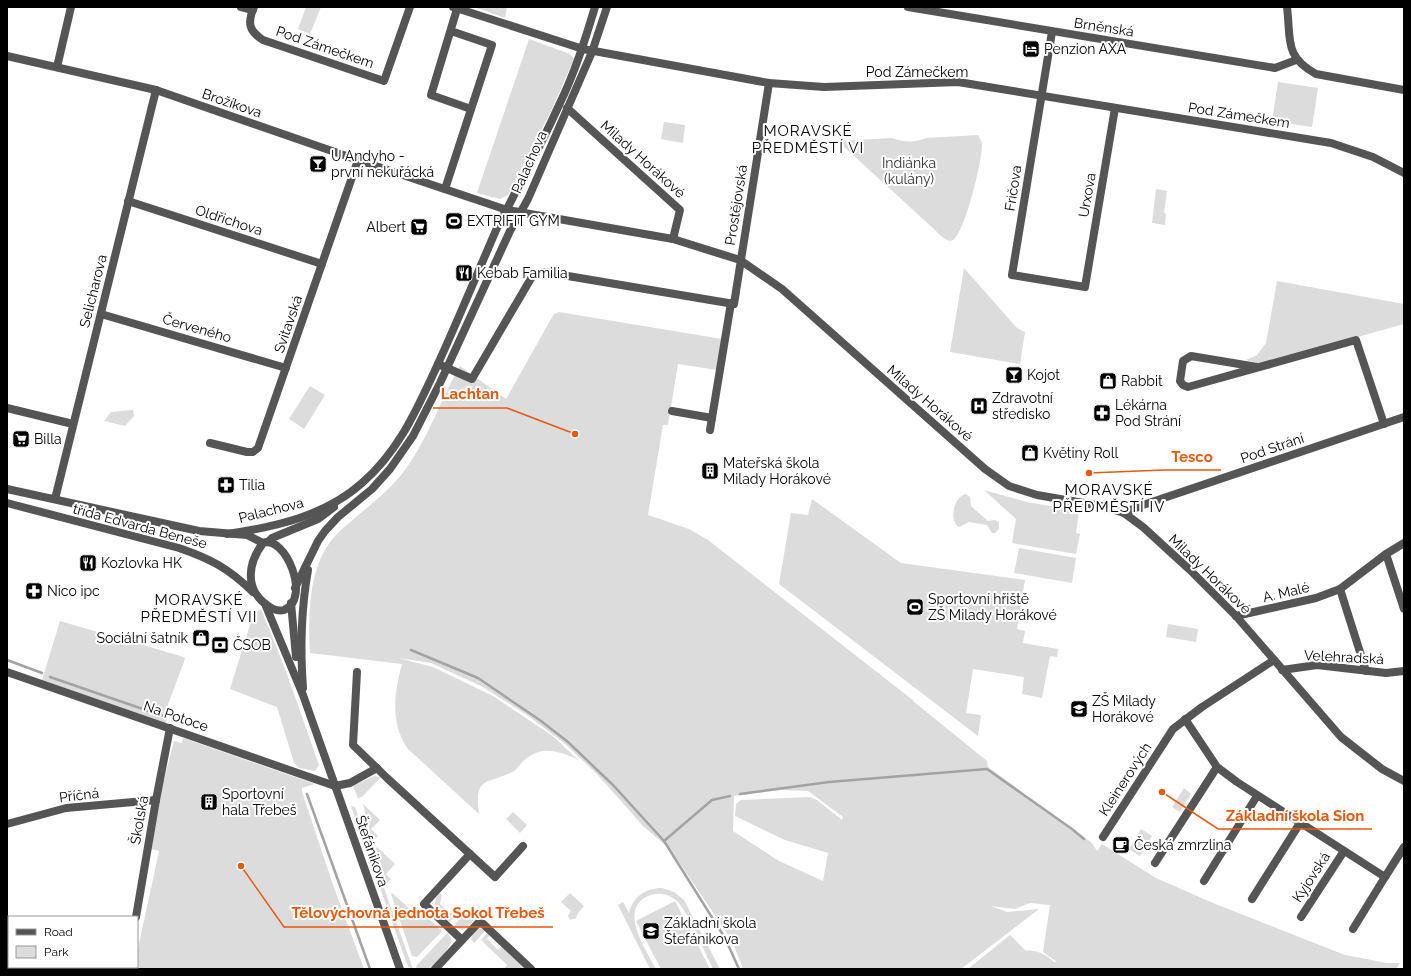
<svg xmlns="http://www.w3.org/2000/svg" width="1411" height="976" font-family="Raleway,sans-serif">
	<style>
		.green { fill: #dcdcdc; fill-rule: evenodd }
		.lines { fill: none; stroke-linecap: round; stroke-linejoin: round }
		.stream { stroke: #a3a3a3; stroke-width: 2.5 }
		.minor { stroke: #555; stroke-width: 8 }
		.tertiary { stroke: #555; stroke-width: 8 }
		.labels { text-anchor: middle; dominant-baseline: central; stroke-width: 4; stroke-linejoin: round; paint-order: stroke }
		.street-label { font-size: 14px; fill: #000; stroke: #fff }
		.poi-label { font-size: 14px; fill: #000; stroke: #fff; text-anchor: start }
		.park-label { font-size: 14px; fill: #333; stroke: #fff }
		.neighbourhood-label { font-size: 15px; letter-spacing: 1px; fill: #000; stroke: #fff }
		.leader { fill: none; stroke: #e8590c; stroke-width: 1.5 }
		.callout-dot { fill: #e8590c; stroke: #fff; stroke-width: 1.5 }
		.callout-label { font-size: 15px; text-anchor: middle; font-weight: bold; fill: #e8590c; stroke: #fff; stroke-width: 4; stroke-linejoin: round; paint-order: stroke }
	</style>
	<rect width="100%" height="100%" fill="#fff"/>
	<g class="green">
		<polygon points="306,7 321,7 310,34 298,29"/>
		<polygon points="474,7 507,7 505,18"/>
		<polygon points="529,39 570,54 574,59 552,109 508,195 500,199 477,193"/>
		<polygon points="1278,82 1318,88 1312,127 1272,121"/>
		<polygon points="664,122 685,125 683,143 661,139"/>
		<path d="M978 135C979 138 982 141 982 144 983 158 965 233 953 240 947 243 940 235 936 231L841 144 840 141 892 138C903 142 915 143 926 138Z"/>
		<polygon points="1156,189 1167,191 1164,213 1166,213 1165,225 1152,223"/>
		<polygon points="964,268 1017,328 1025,332 1020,364 950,352"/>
		<polygon points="1277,281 1404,304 1404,324 1261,364 1246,360 1257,355 1266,343"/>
		<path d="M559 312 722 339 717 370 678 364 668 425H663L648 515 689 529 708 540 914 701H913L987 761 988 767 1092 843 1097 851 1102 844 1156 878 1213 903 1345 955 1387 963H1400L1396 969H968L1010 935 1026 951C1035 949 1047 955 1054 962H1057L1043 952 1050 905 1030 903 1015 909 991 906 1007 912 1039 909 961 969H743L732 941 671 850 643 826 597 774 564 743 527 715 483 687 431 663 398 658 433 667 493 696 554 737 577 759C560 752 543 745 527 758 522 761 519 767 514 771 487 786 474 774 479 814L408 749C390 724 394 693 402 664L310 653C308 614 308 562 338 533 359 513 383 497 401 475 427 443 439 402 460 366L506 399 551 319 554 314ZM781 790 808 791 843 817 842 820 817 800 810 797 741 800 736 804 735 816 785 840 828 853 823 881 779 861 733 831 734 796Z"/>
		<polygon points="310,386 325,395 304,429 289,419"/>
		<polygon points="133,410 134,416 125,426 104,421 111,412"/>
		<polygon points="984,490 1027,502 1079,511 1076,533 1080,534 1076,554 1012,543 1016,519"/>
		<path d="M966 494 970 497 971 506 988 521 995 520 999 522V529L995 533H992L987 525 969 522 959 527C948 521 954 496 966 494Z"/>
		<polygon points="812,499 901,563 1025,580 1017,629 1025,631 1023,643 1058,649 1057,657 1050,656 1042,698 1022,694 1024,677 973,669 966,713 981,715 978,736 779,584 791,513 808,515"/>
		<polygon points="1019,548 1076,558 1072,583 1014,573"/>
		<polygon points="261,609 286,671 319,765 315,771 299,768 294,763 277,707 230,689 253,615"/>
		<polygon points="60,621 184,657 185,659 164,715 168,717 165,724 42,680"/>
		<polygon points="1168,624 1198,629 1196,642 1166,637"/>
		<polygon points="183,738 315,784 302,788 302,792 332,882 364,969 134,969 134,967 137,967 137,953 159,851 152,849 157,807 174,741 182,743"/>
		<polygon points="374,776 381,777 362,797 358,798 353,786"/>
		<polygon points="1184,788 1191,794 1180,812 1172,807"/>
		<polygon points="363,804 380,820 371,829 378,836 374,840 372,839"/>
		<polygon points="351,806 355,807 413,969 408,967"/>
		<polygon points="513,812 527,825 520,833 506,819"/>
		<polygon points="1141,829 1152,836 1140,856 1129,849"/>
		<polygon points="377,847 395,864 386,874 391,879 387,883 376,849"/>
		<path d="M662 888 674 892 684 900 720 969H713C706 955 687 910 677 901 670 895 661 892 651 895 616 907 646 949 656 969H650L618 905 623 902 629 913C633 897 645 888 662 888Z"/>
		<polygon points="392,893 410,909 414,905 442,931 417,957 412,956 391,894"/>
		<path d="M440 893 442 895 440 904 450 913 455 907 460 911 450 922C440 914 428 905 440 893Z"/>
		<polygon points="570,893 584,906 578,913 576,918 570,920 568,916 571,911 561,902"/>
		<polygon points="675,901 710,969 661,969 636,921"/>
		<polygon points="470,909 479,915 467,928 461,930 453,926"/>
		<path d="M479 928 486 930 474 943 471 939C472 933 474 930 479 928Z"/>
		<polygon points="448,932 452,941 445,953 429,969 417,969 416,966"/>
		<polygon points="488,932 490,934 487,939 498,950 502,945 524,969 504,969 507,965 481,940"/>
	</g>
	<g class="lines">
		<g class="stream">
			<polyline points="411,650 478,678 541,721 568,742 613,785 664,841 713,919"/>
			<polyline points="7,660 42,673"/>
			<polyline points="50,677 163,716"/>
			<polyline points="307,794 370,969"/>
			<polyline points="740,794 829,782 987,769 1072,829 1084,839"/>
			<polyline points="664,841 712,800 730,796"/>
			<polyline points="718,927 725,938 739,969"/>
		</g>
		<g class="minor">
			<polyline points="241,7 253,10"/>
			<path d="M254 7C247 23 249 31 263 40L384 81 410 7"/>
			<polyline points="453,7 583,49 769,83 824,87 958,82 1331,143 1373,157 1404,173"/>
			<polyline points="908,7 1275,68 1296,60"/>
			<path d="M1287 7C1291 39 1284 57 1316 74L1404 90"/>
			<polyline points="457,9 431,95 471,109"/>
			<polyline points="1052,32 1012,275 1085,287 1115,108"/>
			<polyline points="7,56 156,90 358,160 507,210 673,239 740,260 782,289 985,469 1009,486 1037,495 1101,506 1124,513 1143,527 1190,570 1236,616 1341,737 1382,769 1404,781"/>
			<polyline points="57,67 71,7"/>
			<polyline points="567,108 680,210 673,239"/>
			<polyline points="445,189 492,45 451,31"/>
			<polyline points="128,201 322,264"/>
			<polyline points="101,314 286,368"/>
			<polyline points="438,364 472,379 533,275 544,272 734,304 769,83"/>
			<polyline points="1257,367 1191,356 1183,361 1180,381 1183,385 1188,387 1356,340 1384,424"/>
			<polyline points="7,408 73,424"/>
			<polyline points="672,411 712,418"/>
			<polyline points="710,430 731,303"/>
			<polyline points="210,443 247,452 253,452 258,448 358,160"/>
			<polyline points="55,499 156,90"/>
			<polyline points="1124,513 1140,506 1404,417"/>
			<polyline points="1386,554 1404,609"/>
			<polyline points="1340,589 1366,671"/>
			<polyline points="1236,616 1316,598 1340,589 1386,554 1404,543"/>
			<polyline points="1282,670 1317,665 1386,673 1404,671"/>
			<polyline points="7,672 335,786 350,783 377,768"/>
			<polyline points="357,672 353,745 387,778 495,877 523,846"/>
			<polyline points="1185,719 1217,767 1237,782 1385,877 1404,847"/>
			<polyline points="7,824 66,808 156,800"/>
			<polyline points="1103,837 1173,729 1202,707 1274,660"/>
			<polyline points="1155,863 1217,767"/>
			<polyline points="1204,881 1257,796"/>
			<polyline points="1252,899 1300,823"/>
			<polyline points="136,917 156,800 170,728"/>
			<polyline points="1301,917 1344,851"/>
			<polyline points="1353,929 1385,877"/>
			<polyline points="462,940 424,904 470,854"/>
			<polyline points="97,969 102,967"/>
			<polyline points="126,969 127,967"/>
			<polyline points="435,969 480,921 531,969"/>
		</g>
		<g class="tertiary">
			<path d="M7 489 199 531 247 535 263 543C285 534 312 599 284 610 277 612 272 609 267 605 244 589 248 563 263 543"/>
			<path d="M7 503 179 548C211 559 228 568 253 592"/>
			<path d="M227 534C275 527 325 516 362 483 399 451 417 409 437 366 458 320 477 274 497 228 502 217 509 206 514 195 530 165 546 134 560 103 575 72 585 40 595 7"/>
			<polyline points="268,542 272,538 318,519 334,507"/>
			<polyline points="295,588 318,541 325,531 338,517 372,489 390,469 413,436 440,383 510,231 528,199 592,52 607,7"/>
			<polyline points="291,603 296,657"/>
			<polyline points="265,604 303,695 400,969"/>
			<path d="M303 688C300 648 301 610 308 570"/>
		</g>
	</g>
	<defs>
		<symbol id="hotel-square" viewBox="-11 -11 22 22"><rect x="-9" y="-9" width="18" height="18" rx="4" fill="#000" stroke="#fff"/><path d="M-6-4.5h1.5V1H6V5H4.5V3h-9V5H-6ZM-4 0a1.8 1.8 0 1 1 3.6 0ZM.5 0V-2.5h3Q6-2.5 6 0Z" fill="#fff"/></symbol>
		<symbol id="bar-square" viewBox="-11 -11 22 22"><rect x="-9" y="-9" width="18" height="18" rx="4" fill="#000" stroke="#fff"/><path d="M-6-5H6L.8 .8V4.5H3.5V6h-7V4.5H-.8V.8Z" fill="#fff"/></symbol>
		<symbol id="stadium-square" viewBox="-11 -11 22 22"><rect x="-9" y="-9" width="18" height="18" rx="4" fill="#000" stroke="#fff"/><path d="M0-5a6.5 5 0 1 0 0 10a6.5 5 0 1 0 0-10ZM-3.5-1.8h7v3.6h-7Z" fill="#fff"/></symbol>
		<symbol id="supermarket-square" viewBox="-11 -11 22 22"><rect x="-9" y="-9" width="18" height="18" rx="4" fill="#000" stroke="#fff"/><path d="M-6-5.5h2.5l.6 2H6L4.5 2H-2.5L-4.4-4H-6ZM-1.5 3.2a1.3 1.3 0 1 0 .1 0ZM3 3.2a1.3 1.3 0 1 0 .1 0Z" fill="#fff"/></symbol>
		<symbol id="restaurant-square" viewBox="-11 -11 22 22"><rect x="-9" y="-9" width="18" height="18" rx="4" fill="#000" stroke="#fff"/><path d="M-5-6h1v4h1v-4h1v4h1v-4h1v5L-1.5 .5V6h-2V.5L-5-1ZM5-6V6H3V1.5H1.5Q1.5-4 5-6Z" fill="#fff"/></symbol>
		<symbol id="shop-square" viewBox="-11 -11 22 22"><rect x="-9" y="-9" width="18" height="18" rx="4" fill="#000" stroke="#fff"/><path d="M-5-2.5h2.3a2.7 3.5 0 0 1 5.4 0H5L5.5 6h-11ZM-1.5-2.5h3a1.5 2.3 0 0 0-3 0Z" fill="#fff"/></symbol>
		<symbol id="hospital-square" viewBox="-11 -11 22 22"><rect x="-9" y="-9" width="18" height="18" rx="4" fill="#000" stroke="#fff"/><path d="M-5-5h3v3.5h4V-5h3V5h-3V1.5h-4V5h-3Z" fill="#fff"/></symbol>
		<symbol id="pharmacy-square" viewBox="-11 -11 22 22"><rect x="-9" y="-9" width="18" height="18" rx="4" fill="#000" stroke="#fff"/><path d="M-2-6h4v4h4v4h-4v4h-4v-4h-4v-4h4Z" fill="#fff"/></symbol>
		<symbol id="building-square" viewBox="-11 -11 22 22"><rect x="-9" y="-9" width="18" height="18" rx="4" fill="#000" stroke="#fff"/><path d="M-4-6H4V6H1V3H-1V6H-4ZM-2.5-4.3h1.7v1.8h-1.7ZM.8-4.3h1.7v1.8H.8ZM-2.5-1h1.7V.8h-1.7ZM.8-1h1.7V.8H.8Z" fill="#fff"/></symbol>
		<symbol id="bank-square" viewBox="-11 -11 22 22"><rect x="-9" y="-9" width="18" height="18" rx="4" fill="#000" stroke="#fff"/><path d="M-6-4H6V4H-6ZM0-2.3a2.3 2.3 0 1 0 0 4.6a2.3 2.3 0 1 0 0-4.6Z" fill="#fff"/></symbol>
		<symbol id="school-square" viewBox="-11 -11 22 22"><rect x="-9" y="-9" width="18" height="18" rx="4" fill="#000" stroke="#fff"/><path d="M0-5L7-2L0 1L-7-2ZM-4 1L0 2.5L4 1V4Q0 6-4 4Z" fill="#fff"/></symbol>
		<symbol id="cafe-square" viewBox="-11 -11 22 22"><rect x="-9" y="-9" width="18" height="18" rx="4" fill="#000" stroke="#fff"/><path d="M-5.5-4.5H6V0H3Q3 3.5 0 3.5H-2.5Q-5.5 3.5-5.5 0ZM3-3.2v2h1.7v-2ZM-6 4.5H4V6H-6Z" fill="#fff"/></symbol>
	</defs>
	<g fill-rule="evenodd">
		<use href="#hotel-square" x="1021" y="39" width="20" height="20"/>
		<use href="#bar-square" x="308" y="154" width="20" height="20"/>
		<use href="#stadium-square" x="444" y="211" width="20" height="20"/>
		<use href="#supermarket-square" x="409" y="217" width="20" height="20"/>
		<use href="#restaurant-square" x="454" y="263" width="20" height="20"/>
		<use href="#bar-square" x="1004" y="365" width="20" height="20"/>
		<use href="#shop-square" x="1098" y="371" width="20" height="20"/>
		<use href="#hospital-square" x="969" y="396" width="20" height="20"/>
		<use href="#pharmacy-square" x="1092" y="403" width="20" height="20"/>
		<use href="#supermarket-square" x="11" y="429" width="20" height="20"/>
		<use href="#shop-square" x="1020" y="443" width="20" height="20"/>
		<use href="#building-square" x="700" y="461" width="20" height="20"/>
		<use href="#pharmacy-square" x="216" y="475" width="20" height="20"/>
		<use href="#restaurant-square" x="78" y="553" width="20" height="20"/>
		<use href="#pharmacy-square" x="24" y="581" width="20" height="20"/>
		<use href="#stadium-square" x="905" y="597" width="20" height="20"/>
		<use href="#shop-square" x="191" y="628" width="20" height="20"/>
		<use href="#bank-square" x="210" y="635" width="20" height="20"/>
		<use href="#school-square" x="1069" y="699" width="20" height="20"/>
		<use href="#building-square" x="199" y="792" width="20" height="20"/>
		<use href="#cafe-square" x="1111" y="835" width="20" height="20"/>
		<use href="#school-square" x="641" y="921" width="20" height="20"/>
	</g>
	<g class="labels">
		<g class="street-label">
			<text transform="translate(1104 27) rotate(9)">Brněnská</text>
			<text transform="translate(325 47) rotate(19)">Pod Zámečkem</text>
			<text x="917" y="72">Pod Zámečkem</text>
			<text transform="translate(232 103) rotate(19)">Brožíkova</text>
			<text transform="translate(1239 115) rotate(9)">Pod Zámečkem</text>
			<text transform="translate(643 159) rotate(42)">Milady Horákové</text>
			<text transform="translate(529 162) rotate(-66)">Palachova</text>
			<text transform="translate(1013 188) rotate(-81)">Fričova</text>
			<text transform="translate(1087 195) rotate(-80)">Urxova</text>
			<text transform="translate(736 205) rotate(-81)">Prostějovská</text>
			<text transform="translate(229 220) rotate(18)">Oldřichova</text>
			<text transform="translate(93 291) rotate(-76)">Selicharova</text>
			<text transform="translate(288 324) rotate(-71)">Svitavská</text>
			<text transform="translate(197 328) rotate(16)">Červeného</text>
			<text transform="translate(930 403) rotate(41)">Milady Horákové</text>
			<text transform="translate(1272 448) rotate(-19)">Pod Strání</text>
			<text transform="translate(271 510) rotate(-14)">Palachova</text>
			<text transform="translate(140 526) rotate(15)">třída Edvarda Beneše</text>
			<text transform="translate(1210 574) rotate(44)">Milady Horákové</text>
			<text transform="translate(1286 592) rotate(-13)">A. Malé</text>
			<text transform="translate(1344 657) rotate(3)">Velehradská</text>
			<text transform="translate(176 716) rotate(19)">Na Potoce</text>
			<text transform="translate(1125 779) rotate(-57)">Kleinerových</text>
			<text transform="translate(79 795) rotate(-7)">Příčná</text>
			<text transform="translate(139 820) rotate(-80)">Školská</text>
			<text transform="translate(372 851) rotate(71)">Štefánikova</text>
			<text transform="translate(1311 877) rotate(-57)">Kyjovská</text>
		</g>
		<g class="poi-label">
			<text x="1044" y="49">Penzion AXA</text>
			<text x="331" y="156">U Andyho -<tspan x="331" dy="16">první nekuřácká</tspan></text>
			<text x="467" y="221">EXTRIFIT GYM</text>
			<text x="406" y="227" text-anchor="end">Albert</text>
			<text x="477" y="273">Kebab Familia</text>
			<text x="1027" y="375">Kojot</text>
			<text x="1121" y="381">Rabbit</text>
			<text x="992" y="398">Zdravotní<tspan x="992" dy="16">středisko</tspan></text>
			<text x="1115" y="405">Lékárna<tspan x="1115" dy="16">Pod Strání</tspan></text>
			<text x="34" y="439">Billa</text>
			<text x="1043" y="453">Květiny Roll</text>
			<text x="723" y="463">Mateřská škola<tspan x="723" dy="16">Milady Horákové</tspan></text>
			<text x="239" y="485">Tilia</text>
			<text x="101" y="563">Kozlovka HK</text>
			<text x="47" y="591">Nico ipc</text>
			<text x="928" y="599">Sportovní hřiště<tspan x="928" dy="16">ZŠ Milady Horákové</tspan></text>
			<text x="188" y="638" text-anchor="end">Sociální šatník</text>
			<text x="233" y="645">ČSOB</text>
			<text x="1092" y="701">ZŠ Milady<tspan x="1092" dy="16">Horákové</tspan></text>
			<text x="222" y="794">Sportovní<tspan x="222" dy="16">hala Třebeš</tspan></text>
			<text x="1134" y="845">Česká zmrzlina</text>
			<text x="664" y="923">Základní škola<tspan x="664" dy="16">Štefánikova</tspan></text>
		</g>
		<g class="park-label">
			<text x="909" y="163">Indiánka<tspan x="909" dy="16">(kulány)</tspan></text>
		</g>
		<g class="neighbourhood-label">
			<text x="808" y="131">MORAVSKÉ<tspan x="808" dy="17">PŘEDMĚSTÍ VI</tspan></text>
			<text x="1109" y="490">MORAVSKÉ<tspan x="1109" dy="17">PŘEDMĚSTÍ IV</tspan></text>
			<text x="199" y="600">MORAVSKÉ<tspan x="199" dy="17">PŘEDMĚSTÍ VII</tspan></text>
		</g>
	</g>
	<path class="leader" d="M575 434L507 408H433M1089 473L1164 470H1221M1162 792L1218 829H1372M241 866L284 927H553"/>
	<g class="callout-dot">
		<circle cx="575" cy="434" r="4"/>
		<circle cx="1089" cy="473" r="4"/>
		<circle cx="1162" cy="792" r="4"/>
		<circle cx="241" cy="866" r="4"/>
	</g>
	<g class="callout-label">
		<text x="470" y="399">Lachtan</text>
		<text x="1192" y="462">Tesco</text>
		<text x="1295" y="821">Základní škola Sion</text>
		<text x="418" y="918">Tělovýchovná jednota Sokol Třebeš</text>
	</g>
	<rect width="1411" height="976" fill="none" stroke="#000000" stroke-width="16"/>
	<rect x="8" y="916" width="130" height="52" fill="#ffffff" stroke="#999999"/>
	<rect x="16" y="929" width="20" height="6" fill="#555555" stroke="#999999"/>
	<text x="44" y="936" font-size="12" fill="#000000">Road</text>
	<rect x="16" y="946" width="20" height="12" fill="#dcdcdc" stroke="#999999"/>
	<text x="44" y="956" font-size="12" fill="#000000">Park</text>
</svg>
